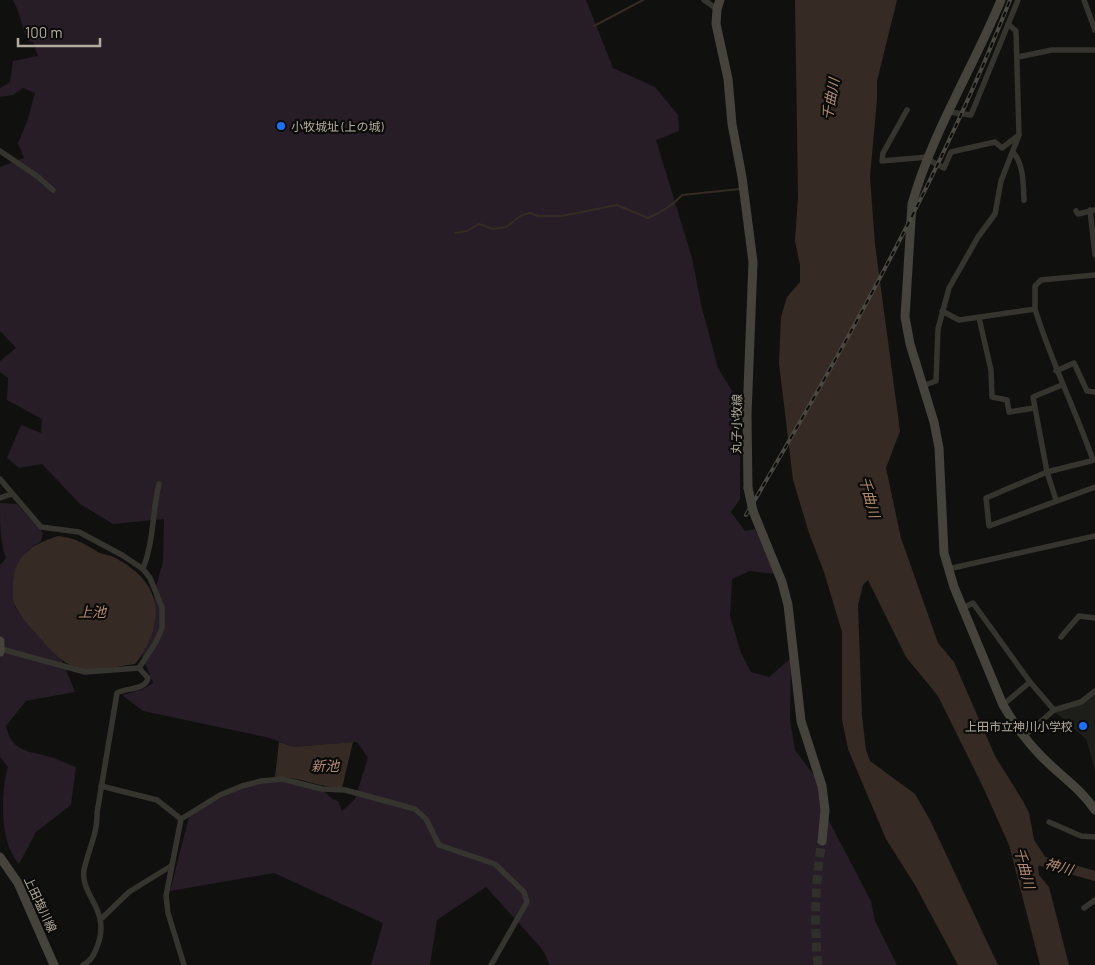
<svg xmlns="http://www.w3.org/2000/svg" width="1095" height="965" font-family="Barlow,'Noto Sans JP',sans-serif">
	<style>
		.built { fill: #1d1d1a }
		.green { fill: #261d26 }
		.water { fill: #352b24 }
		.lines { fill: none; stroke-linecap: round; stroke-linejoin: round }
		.stream { stroke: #352b24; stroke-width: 2 }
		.river { stroke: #352b24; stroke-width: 10 }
		.secondary-tunnel { stroke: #312f2c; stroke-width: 9; stroke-dasharray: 9 4.5; stroke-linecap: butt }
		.street { stroke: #36342f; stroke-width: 5.5 }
		.secondary { stroke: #46433d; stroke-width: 9 }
		.rail-casing { stroke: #4b4842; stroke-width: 4 }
		.rail { stroke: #0b0b0a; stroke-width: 2; stroke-dasharray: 5.5; stroke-linecap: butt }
		.secondary-bridge { stroke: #46433d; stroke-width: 9 }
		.poi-dot { fill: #1871ff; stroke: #0b0b0a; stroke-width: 2 }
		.labels { text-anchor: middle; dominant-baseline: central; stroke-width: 4.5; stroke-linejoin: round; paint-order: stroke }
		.poi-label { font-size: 12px; fill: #b3ab9e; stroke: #0b0b0a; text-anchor: start }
		.street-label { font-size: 12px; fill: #b3ab9e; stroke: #0b0b0a }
		.water-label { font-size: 14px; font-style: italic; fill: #b38c70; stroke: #0b0b0a }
	</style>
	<rect width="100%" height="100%" fill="#10100f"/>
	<polygon class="built" points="1095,693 1095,770 1086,739 1055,712"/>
	<g class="green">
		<path d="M13 0H586L613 68 655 87 678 115 679 131 656 140 692 258 701 304 718 368 734 394 740 436V499L731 512 745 531 755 529 775 574 750 571 732 579 730 616 741 653 751 672 769 677 791 658 790 720 795 750 819 782 828 819 871 901 875 921 897 965H550L542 949 486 887 437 920 430 965H371L383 923 274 873 170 891 189 817C215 800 249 780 281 781 293 781 308 786 319 789 327 791 330 800 338 801L342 811 355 799 368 758 357 742 294 747 266 737 143 711 122 695 143 689 153 683 142 656 155 622 154 593 163 562 164 519 113 524 80 504 42 464 19 468 7 458 21 425 41 433 42 419 7 400 8 378 0 372V361L16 348 0 331V167L24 158 18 143 27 122 35 93 23 88 13 95 0 97V88L10 82 13 61 38 56 33 42 28 41C22 27 20 13 13 0Z"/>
		<path d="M0 503 17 504 43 533 41 541 27 551 15 607 29 626 62 660 75 692 26 701 6 726C12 754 32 751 54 758 61 761 68 764 76 767L71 805 36 832 19 864C0 844 0 794 8 767L0 757V565L6 558C0 543 0 520 0 503Z"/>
	</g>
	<g class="water">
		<polygon points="795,0 897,0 877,81 877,99 870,177 875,244 900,431 886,468 901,538 938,643 954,662 995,756 1023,801 1029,813 1034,840 1046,858 1038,867 1039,875 1049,887 1069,965 1040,965 1009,845 983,787 938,696 906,657 868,580 863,585 858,605 862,716 866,750 870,761 915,794 930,820 998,965 958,965 915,885 886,839 848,749 842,719 842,632 824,572 809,533 793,480 779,363 781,317 787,297 800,282 800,265 795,241 798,196"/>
		<path d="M58 536C79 539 82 543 100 553 103 554 107 555 111 556 140 569 163 594 154 627 150 641 144 654 135 664 119 666 88 673 74 667 60 661 50 649 39 637 31 628 21 618 16 607 12 600 13 593 13 585 14 556 32 544 58 536Z"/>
		<path d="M279 742 294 747 353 742 342 788C318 787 298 776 275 777Z"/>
	</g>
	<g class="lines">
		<g class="stream">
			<polyline points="594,26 643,0"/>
			<path d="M455 233 467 231 479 224 493 229 506 227 522 215 530 213 538 216H562L617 205 648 218C660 213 673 205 682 195L740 189"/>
		</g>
		<polyline class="river" points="1031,858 1095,876"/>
		<path class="secondary-tunnel" d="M818 965C814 924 815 882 822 841"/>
		<g class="street">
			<polyline points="704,0 717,9"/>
			<polyline points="1084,0 1095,30"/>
			<polyline points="1018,57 1052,50 1095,50"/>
			<polyline points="907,110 883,153 882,161 928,157"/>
			<polyline points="949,112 971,115 1018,0"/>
			<polyline points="0,151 37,176 53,190"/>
			<path d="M1013 152C1024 165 1023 183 1024 200"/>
			<polyline points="927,159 944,168 951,152 995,142 1002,148 1019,135"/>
			<polyline points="1090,210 1095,255"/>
			<polyline points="1076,211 1078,214 1095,210"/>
			<path d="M1035 309C1051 361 1075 409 1093 460"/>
			<polyline points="942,311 959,320 1035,309 1035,286 1041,280 1095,275"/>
			<polyline points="979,318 991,370 992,397 1007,400 1009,412 1034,408"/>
			<polyline points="1056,371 1074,363 1087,391 1095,392"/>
			<polyline points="922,386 936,381 938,329 949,288 978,237 995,214 1001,181 1019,135 1016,31 1008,24"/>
			<polyline points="1095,460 1047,472 986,498 989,526 1095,487"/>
			<polyline points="0,479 41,527 79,532 122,555 143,569 150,578 162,607 162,628 156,642 139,668"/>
			<polyline points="0,498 12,494"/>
			<polyline points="1056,500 1047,472 1033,397 1062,385"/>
			<path d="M143 569C154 541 152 513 159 484"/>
			<polyline points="948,569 1095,536"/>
			<polyline points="963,608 973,603 1030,682 1003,705"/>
			<polyline points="1061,637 1079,616 1095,618"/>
			<polyline points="1,649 85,672 139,668"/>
			<polyline points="1054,710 1081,702 1095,691"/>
			<polyline points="1024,736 1054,710 1030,682"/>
			<polyline points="101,786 157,800 181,819"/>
			<polyline points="1049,822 1081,836 1095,837"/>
			<polyline points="1084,908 1095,900"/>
			<polyline points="101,919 129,892 171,866"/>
			<path d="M83 965C91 961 94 955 97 947 112 910 80 896 84 870 88 850 98 833 97 813L117 693C127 687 145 691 148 678L139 668"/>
			<polyline points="184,965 168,913 166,896 181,819 220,795 242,786 261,781 282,779 322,789 345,790 415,809 426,819 439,845 495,864 524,892 527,902 491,965"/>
		</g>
		<g class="secondary">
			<polyline points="720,0 717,9 716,24 728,79 732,124 742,177 753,262 747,415 748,488"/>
			<path d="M1001 0C973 68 932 133 912 204L905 317 910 344 934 422 939 448 944 553 954 587 1003 705C1014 724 1027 742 1043 758 1061 776 1080 788 1095 810"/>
			<polyline points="753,511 782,582 788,605 801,721 822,786 825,810 822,841"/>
			<polyline points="0,641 0,652"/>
			<polyline points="0,857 18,883 54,965"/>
		</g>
		<defs>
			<path id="rail" d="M746 515C844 348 939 180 1010 0"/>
		</defs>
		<use href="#rail" class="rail-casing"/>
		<use href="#rail" class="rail"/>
		<polyline class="secondary-bridge" points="748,488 753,511"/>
	</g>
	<g class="poi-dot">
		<circle cx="281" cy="126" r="5"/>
		<circle cx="1083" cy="726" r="5"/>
	</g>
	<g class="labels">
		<g class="poi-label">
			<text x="291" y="126">小牧城址 (上の城)</text>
			<text x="1073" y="726" text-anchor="end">上田市立神川小学校</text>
		</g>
		<g class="street-label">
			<text transform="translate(736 424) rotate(-89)">丸子小牧線</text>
			<text transform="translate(41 904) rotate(65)">上田塩川線</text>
		</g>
		<g class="water-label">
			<text transform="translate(830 99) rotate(-80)">千曲川</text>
			<text transform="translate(870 497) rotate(75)">千曲川</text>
			<text x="92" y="611">上池</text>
			<text x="325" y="765">新池</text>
			<text transform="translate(1059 866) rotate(16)">神川</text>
			<text transform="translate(1025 868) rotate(75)">千曲川</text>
		</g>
	</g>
	<path d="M18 38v8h82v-8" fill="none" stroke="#b3ab9e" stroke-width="2.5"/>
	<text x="25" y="38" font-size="15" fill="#b3ab9e" stroke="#0b0b0a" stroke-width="4" paint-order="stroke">100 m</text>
</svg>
